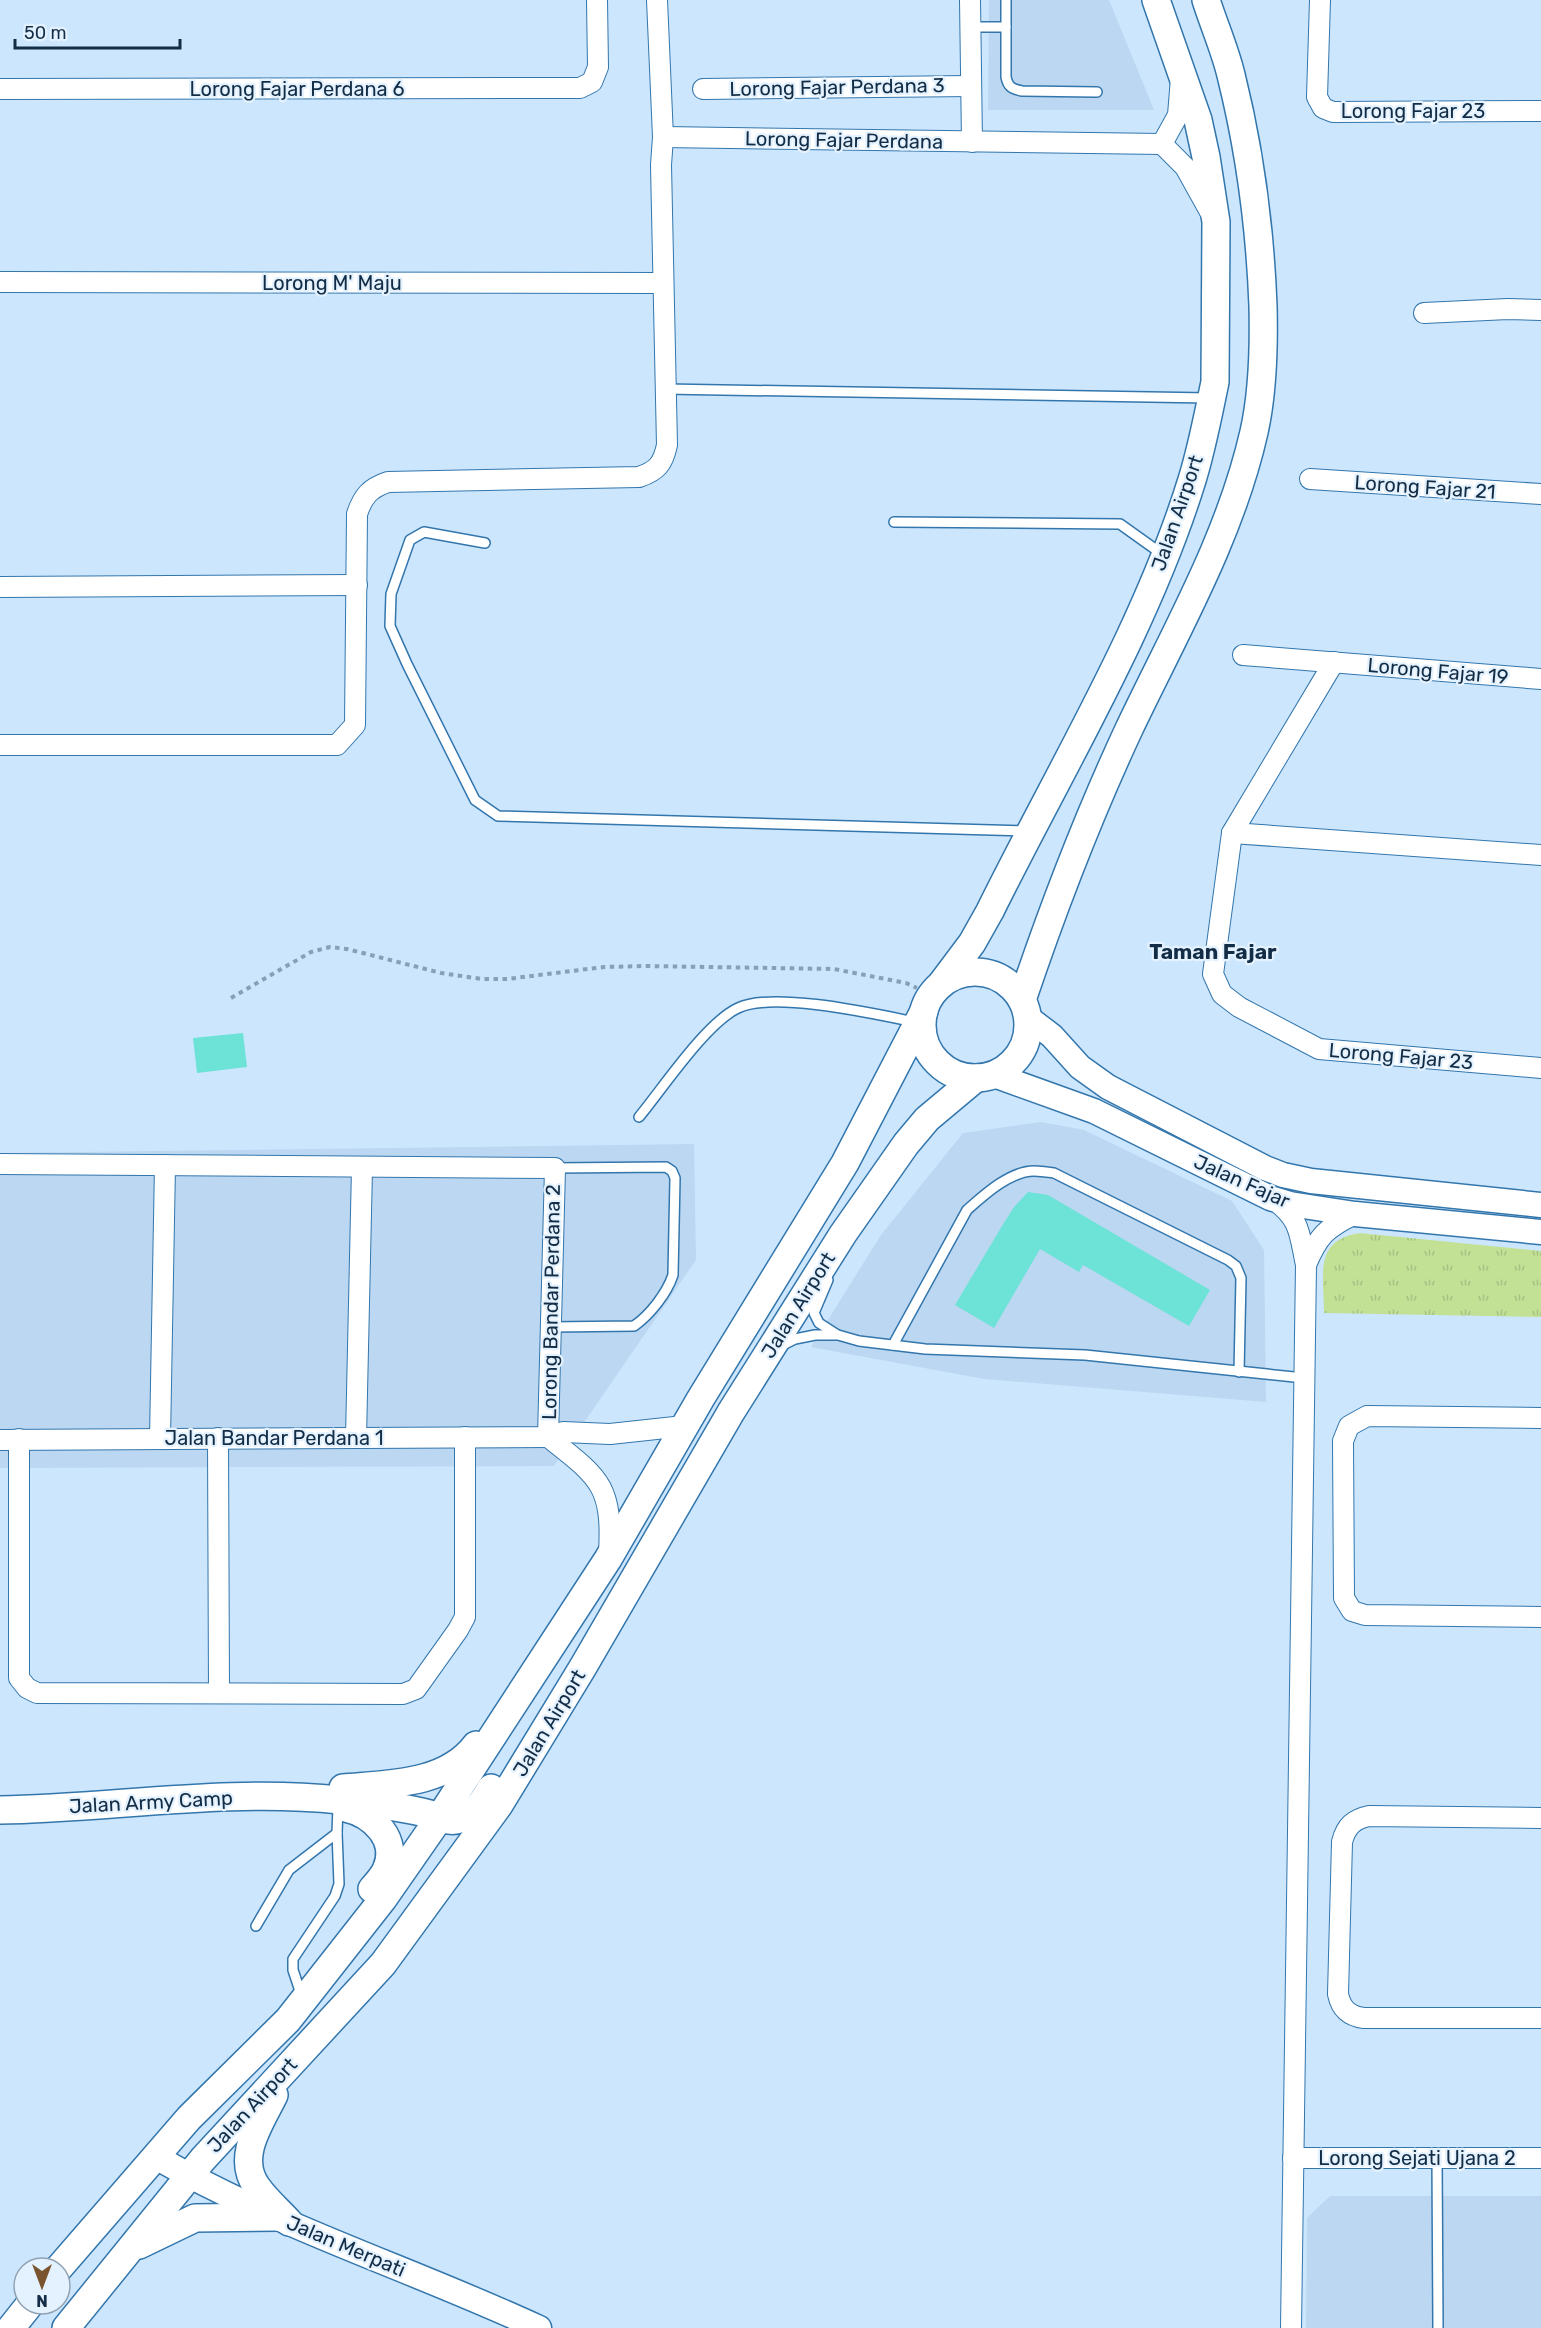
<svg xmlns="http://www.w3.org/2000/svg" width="1541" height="2328" font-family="Rubik,sans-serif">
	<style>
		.built { fill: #bbd7f1 }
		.park { fill: url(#park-tufts) }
		.building { fill: #6de2d6 }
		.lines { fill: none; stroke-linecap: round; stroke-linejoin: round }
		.service-casing { stroke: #3376ac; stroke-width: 12 }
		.minor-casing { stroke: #3376ac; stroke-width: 22 }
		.tertiary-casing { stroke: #3376ac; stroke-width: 27 }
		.secondary-casing { stroke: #3376ac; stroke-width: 30 }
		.path { stroke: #85a0b8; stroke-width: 4; stroke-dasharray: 4.5 4.5; stroke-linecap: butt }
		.service { stroke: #fff; stroke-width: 9 }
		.minor { stroke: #fff; stroke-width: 20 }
		.tertiary { stroke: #fff; stroke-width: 24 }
		.secondary { stroke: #fff; stroke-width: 27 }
		.labels { text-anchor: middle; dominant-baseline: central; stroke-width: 4.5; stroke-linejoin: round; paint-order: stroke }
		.street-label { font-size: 20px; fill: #122d45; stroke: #e4f1fe }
		.neighbourhood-label { font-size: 21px; font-weight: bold; fill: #122d45; stroke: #e4f1fe }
	</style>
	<defs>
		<pattern id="park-tufts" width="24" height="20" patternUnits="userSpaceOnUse" patternTransform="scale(1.5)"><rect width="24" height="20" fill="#c3e195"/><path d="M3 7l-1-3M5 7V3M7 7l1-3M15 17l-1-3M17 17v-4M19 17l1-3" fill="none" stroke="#a6c182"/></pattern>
	</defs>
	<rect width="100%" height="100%" fill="#cce6fe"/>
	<g class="built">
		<polygon points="989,0 1109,0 1154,110 988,110"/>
		<polygon points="1041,1122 1084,1130 1232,1201 1264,1250 1266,1402 984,1379 811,1347 881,1235 963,1133"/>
		<polygon points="694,1144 696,1260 554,1466 0,1468 0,1153"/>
		<polygon points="1330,2196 1541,2196 1541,2328 1306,2328 1307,2218"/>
	</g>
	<path class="park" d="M1360 1233 1541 1251V1317L1324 1313C1324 1275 1313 1240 1360 1233Z"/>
	<g class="building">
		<polygon points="243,1033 247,1067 197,1073 193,1038"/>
		<polygon points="1028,1192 1048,1195 1210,1290 1189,1326 1083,1265 1079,1272 1040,1249 994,1328 955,1305 1002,1226 1014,1207"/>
	</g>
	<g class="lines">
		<defs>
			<g id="service">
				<path d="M1006 0V77C1008 87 1012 89 1022 91L1097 92"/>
				<polyline points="971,27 1006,27"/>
				<polyline points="665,389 1209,398"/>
				<polyline points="894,522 1120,524 1162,554"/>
				<polyline points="485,543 424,532 410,540 391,594 390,626 407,664 475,800 498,816 1028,831"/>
				<path d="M639 1117C663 1088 706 1023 738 1008 773 991 875 1014 915 1022"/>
				<polyline points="828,1280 814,1313 819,1323 836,1334"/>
				<path d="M551 1327 634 1326C650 1315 667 1293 673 1275L675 1178 672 1171 666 1167 555 1168"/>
				<polyline points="783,1345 795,1339 815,1335 838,1335 859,1341 925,1349 1085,1355 1304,1378"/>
				<path d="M893 1345 967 1210C984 1195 1010 1171 1034 1171 1041 1171 1047 1172 1054 1173L1228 1260 1236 1266 1241 1278 1239 1372"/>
				<polyline points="256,1926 289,1870 337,1833"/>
				<polyline points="300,1991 293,1970 293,1959 335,1896 339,1884 337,1833 338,1807"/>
				<polyline points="1437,2158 1438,2328"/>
			</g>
			<g id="minor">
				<polyline points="970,0 972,142"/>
				<polyline points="1320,0 1317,97 1323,108 1333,112 1541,111"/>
				<polyline points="0,89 580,88 592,82 598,67 597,0"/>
				<polyline points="703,89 971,86"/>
				<polyline points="663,137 1162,144"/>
				<polyline points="1162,144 1185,167 1210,212"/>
				<polyline points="1162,144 1178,115 1181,78"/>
				<polyline points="0,282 663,283"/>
				<polyline points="1424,313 1508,309 1541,310"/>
				<polyline points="1310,479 1541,494"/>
				<polyline points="0,587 357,585"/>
				<polyline points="1243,655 1541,679"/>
				<polyline points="1334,662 1232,833 1213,974 1222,994 1239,1007 1319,1049 1541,1068"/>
				<path d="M0 745H337L355 725 357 514C363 496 370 488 388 482L639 477C657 471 663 464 667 445L661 165 663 137 657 0"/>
				<polyline points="1232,833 1541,855"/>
				<polyline points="0,1164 555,1168 548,1437"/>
				<path d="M1273 1199C1301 1220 1299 1232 1306 1265L1291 2328"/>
				<path d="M1306 1265C1318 1236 1326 1228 1355 1214"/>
				<polyline points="1541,1418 1367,1416 1349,1426 1343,1441 1344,1598 1352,1611 1365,1615 1541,1617"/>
				<path d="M548 1437C598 1477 613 1484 609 1553"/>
				<polyline points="218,1438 219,1693"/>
				<polyline points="356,1438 362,1168"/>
				<polyline points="19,1439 19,1678 27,1688 37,1693 403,1694 416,1689 458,1630 465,1617 465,1437"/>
				<polyline points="160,1439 165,1165"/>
				<polyline points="0,1440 548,1437 563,1432 610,1434 684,1426"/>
				<path d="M1541 1818 1369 1816C1354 1819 1346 1826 1342 1842L1338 1994C1341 2009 1349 2016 1364 2018H1541"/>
				<polyline points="1293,2158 1541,2158"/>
			</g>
			<g id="tertiary">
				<polyline points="1027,1017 1052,1036 1080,1067 1108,1087 1265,1168 1283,1175 1311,1181 1541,1205"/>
				<polyline points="994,1075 1094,1111 1270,1198 1290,1204 1355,1214 1541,1232"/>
				<path d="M156 2157C277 2227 412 2269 539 2328"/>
			</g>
			<g id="secondary">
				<circle cx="975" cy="1025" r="53"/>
				<path d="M942 983 972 943 990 911C1059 771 1146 629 1192 480 1202 448 1208 415 1215 382L1216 222 1206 157 1198 120 1156 0"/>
				<path d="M1022 1000C1053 908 1088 817 1129 729 1175 632 1230 538 1254 432 1263 392 1264 347 1263 306 1260 227 1250 151 1231 75 1225 50 1214 25 1206 0"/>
				<path d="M343 1788C388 1784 446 1785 476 1745"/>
				<path d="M346 1808C373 1814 400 1840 386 1870 383 1877 377 1883 372 1889"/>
				<path d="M0 1810C113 1808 227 1788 340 1800 372 1803 403 1807 434 1815 443 1818 450 1823 460 1819 475 1814 483 1802 491 1788"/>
				<path d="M274 2095C261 2122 235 2157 257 2187 266 2200 279 2211 289 2222"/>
				<polyline points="139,2245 195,2218 278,2217"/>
				<polyline points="59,2268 189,2118 288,2020 383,1899 440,1817 608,1559 701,1398 845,1163 924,1011"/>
				<polyline points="11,2328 30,2304"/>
				<polyline points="66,2328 203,2159 383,1964 499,1805 583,1667 731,1412 843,1234 906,1144 927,1119 976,1078"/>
			</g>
		</defs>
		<use href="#service" class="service-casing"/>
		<use href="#minor" class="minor-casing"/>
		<use href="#tertiary" class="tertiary-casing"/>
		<use href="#secondary" class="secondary-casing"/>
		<polyline class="path" points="231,998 311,952 330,947 347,949 441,973 482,979 507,979 604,967 646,966 834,969 906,983 917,988"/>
		<use href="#service" class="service"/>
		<use href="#minor" class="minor"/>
		<use href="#tertiary" class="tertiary"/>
		<use href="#secondary" class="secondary"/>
	</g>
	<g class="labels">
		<g class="street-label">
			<text transform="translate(837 87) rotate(-1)">Lorong Fajar Perdana 3</text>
			<text x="297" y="89">Lorong Fajar Perdana 6</text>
			<text x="1413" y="111">Lorong Fajar 23</text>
			<text transform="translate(844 140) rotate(1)">Lorong Fajar Perdana</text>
			<text x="332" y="283">Lorong M' Maju</text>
			<text transform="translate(1425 487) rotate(4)">Lorong Fajar 21</text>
			<text transform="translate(1177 513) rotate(-71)">Jalan Airport</text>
			<text transform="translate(1438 671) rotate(5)">Lorong Fajar 19</text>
			<text transform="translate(1401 1056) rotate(5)">Lorong Fajar 23</text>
			<text transform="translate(1242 1181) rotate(24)">Jalan Fajar</text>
			<text transform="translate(551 1302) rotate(-89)">Lorong Bandar Perdana 2</text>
			<text transform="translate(798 1305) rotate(-58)">Jalan Airport</text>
			<text x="274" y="1438">Jalan Bandar Perdana 1</text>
			<text transform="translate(549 1723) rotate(-59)">Jalan Airport</text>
			<text transform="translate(151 1802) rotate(-3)">Jalan Army Camp</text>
			<text transform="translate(252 2105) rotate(-47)">Jalan Airport</text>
			<text x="1417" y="2158">Lorong Sejati Ujana 2</text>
			<text transform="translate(346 2246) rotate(23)">Jalan Merpati</text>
		</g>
		<g class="neighbourhood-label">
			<text x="1213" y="951">Taman Fajar</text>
		</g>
	</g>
	<g transform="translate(42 2286) rotate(180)"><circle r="28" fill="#e4f1fe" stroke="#90a3b4" stroke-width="1.5"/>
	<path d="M0-4.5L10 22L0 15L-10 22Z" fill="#79552f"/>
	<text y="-9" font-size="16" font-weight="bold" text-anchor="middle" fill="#122d45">N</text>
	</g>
	<path d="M15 39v9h165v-9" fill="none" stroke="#122d45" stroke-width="3"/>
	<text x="24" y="39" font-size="18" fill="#122d45" stroke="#e4f1fe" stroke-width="4.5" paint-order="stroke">50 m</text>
</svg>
